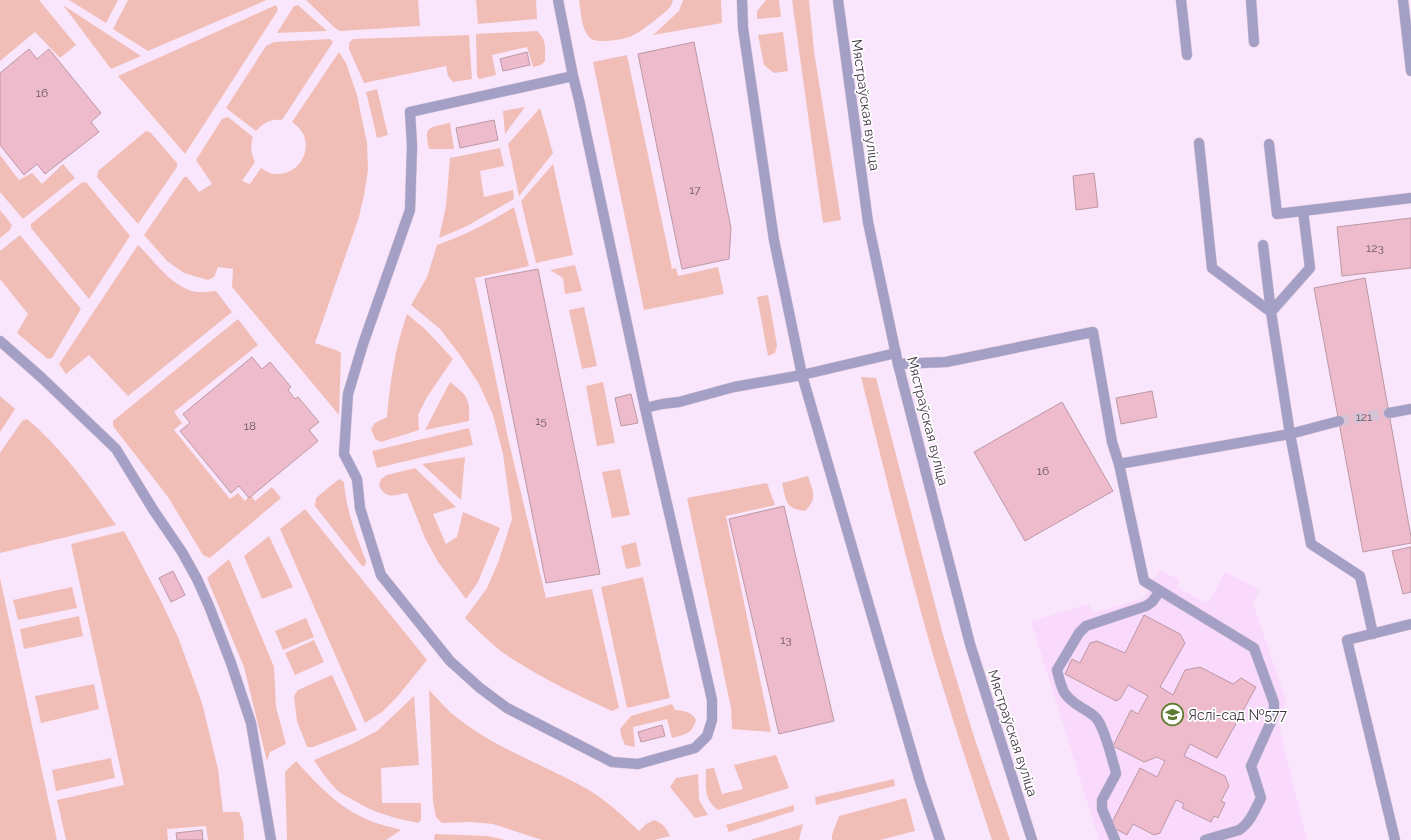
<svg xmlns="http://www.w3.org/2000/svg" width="1411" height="840" font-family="Raleway,sans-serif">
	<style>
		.built { fill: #f9dafc }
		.green { fill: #f1beb7 }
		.building { fill: #edbbcc; stroke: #bc98a4 }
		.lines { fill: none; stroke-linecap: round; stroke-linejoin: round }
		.minor-tunnel { stroke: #d5c3d7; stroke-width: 10; stroke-dasharray: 10 5; stroke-linecap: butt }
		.minor-casing { stroke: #d5c3d7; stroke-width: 11 }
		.minor { stroke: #a49fc5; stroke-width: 10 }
		.labels { text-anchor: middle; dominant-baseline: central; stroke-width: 3.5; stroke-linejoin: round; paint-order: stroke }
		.number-label { font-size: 12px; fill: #6c5864 }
		.street-label { font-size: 14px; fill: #413742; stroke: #fff }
		.poi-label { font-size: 14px; fill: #413742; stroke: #fff; text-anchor: start }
	</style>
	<rect width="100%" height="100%" fill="#fae6fc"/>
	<polygon class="built" points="1159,570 1180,580 1177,587 1204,602 1210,601 1225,572 1260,590 1253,604 1286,700 1280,730 1307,840 1099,840 1031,621 1089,604 1093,613 1144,598"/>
	<g class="green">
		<polygon points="0,0 39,0 76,45 60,58 35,32 0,61"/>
		<polygon points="69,0 118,0 106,23"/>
		<polygon points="128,0 267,0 148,51 113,29"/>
		<polygon points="306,0 418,0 420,26 340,31 335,28"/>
		<polygon points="476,0 536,0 537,19 478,24"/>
		<path d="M579 0H673C672 2 672 4 671 6 667 12 639 33 632 36 623 40 597 44 590 38 581 29 581 12 579 0Z"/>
		<polygon points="683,0 721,0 722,23 653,35 679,11"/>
		<polygon points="766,0 779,0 781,17 757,19 757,11"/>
		<polygon points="792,0 809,0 814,51 841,220 823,223"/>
		<polygon points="63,5 141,56 111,69"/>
		<polygon points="276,5 278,10 185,154 118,76"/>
		<polygon points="298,5 327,31 277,33 294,6"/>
		<path d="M537 31C547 40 545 48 545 61L541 65 533 67 527 47 492 55 496 75 479 79 477 76 476 34Z"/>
		<polygon points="783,32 788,71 774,73 764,65 758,35"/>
		<polygon points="469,35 472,79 453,82 448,76 446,66 364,83 349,49 349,43 353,39"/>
		<path d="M330 39 333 42 282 120C270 119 265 122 256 131L226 108 266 46 274 42Z"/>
		<path d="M339 52 346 63 357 95 367 143 368 170 364 195 359 217 315 343 336 350 341 353 339 415 232 287 233 269 218 267 214 277 208 280 184 273 167 261 144 235 184 177H187L199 192 212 184 196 160 222 119 228 117 253 137C250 146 251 153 255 162L242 181 250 184 261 168C266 171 270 174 276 174 296 175 311 155 304 136 302 130 297 126 292 122Z"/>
		<polygon points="627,55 672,269 676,268 678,276 718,267 724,294 644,310 593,62"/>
		<polygon points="377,89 388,135 377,138 366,92"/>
		<polygon points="525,107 505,134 503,111"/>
		<polygon points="540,108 553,153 519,196 508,144"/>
		<path d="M450 123 454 149H429C424 125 428 128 450 123Z"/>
		<polygon points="146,131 150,132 177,163 177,167 138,224 97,177 98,171"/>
		<polygon points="500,148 504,166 480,171 484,197 513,190 514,199 467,226 439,238 446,206 450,158"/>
		<polygon points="0,155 19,180 32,173 42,184 63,164 75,178 23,219 0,192"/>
		<polygon points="553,164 573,255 536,263 521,201"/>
		<polygon points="86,182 130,236 89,299 31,228 31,224 81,183"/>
		<path d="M514 207 529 266 475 278 508 438 546 598 592 589 619 708 612 711C579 696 545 680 514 660 496 649 480 633 465 618L487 588 499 560 512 519 503 454 493 415 479 384 460 355 440 329 411 305 427 277 437 245C465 235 489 223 514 207Z"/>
		<polygon points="0,210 12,225 10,230 0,238"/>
		<polygon points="20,235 81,309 52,358 48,359 17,333 28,314 0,279 0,251"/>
		<path d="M138 245C154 260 169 284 192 291 199 293 209 292 216 291L232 312 128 396 89 355 66 374 59 364Z"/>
		<polygon points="575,265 582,291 565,294 563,278 550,270"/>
		<polygon points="768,295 777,345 775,353 768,356 757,297"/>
		<polygon points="584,307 597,366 582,369 569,310"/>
		<path d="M407 314 425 329 453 359 427 397 418 415 419 430 381 442 375 439 371 429 375 423 387 417C390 382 395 348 407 314Z"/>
		<polygon points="238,319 258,345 174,412 182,423 174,430 230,499 238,493 245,501 250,494 255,501 272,487 281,498 210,558 203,555 168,497 113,426 113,421"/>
		<path d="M861 377 876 378 943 635 975 740 1010 840H992C972 779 952 718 933 655 907 564 884 470 861 377Z"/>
		<path d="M450 382C468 396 470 399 469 421L425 430Z"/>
		<polygon points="603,382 615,443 597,446 586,386"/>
		<polygon points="0,396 15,409 0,432"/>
		<path d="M27 419C62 448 90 488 116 525L0 553V453L22 421Z"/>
		<polygon points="469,428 473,445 377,468 372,451"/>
		<polygon points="465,457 461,500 422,464"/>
		<path d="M415 468 456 507 433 514 446 544 457 537 463 512 500 528 478 582 466 599 438 562 425 538 407 493C394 495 387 500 379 486L381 479 387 475Z"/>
		<polygon points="620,469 630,515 612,518 602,472"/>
		<path d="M808 476C813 492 818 498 805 511 785 509 786 500 782 483Z"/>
		<path d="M339 479 344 482C346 510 356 535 366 561L365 566H362L315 506 316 498Z"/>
		<polygon points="767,483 775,505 726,516 771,732 732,729 731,708 687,498"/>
		<polygon points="305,509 427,660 397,697 382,712 365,723 280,529"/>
		<polygon points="124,531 159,597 178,637 202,703 218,769 223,812 239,812 243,822 244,840 208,840 206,826 167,829 168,840 66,840 57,800 124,785 71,544"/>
		<polygon points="269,536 293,587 262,599 244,556"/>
		<polygon points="636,542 641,566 626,569 621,546"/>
		<polygon points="229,559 274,667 276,707 286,744 270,752 267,761 244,667 207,578"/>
		<polygon points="643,577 670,698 627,708 601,587"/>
		<polygon points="0,578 57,840 0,840"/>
		<polygon points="72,587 77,608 18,620 13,600"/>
		<polygon points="79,616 83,636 24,649 20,629"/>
		<polygon points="306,618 314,637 283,650 275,631"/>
		<polygon points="314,640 324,662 295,675 285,653"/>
		<polygon points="332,675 357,730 313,747 307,747 297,721 294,696 298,690"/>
		<polygon points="94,684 99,709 41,723 35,696"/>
		<path d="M429 690C438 699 446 709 455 716 494 748 543 764 587 789 606 800 623 816 639 831L646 824 654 820C663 823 666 828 670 836L654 840H542L493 824 471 822 442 823 436 817 433 802Z"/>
		<path d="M414 696 419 765 381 768 382 803H421V820L418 823C394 818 374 813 353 800 348 797 341 794 337 790 328 781 321 771 314 760L354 743 377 731Z"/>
		<path d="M672 704 675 710C684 711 691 711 696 720 691 735 686 734 672 738L667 719 633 727 635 747 625 745 621 735 620 729 631 716Z"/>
		<path d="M776 755 789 788 718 810C703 799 706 786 706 769L714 768 722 794 743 789 734 765Z"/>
		<polygon points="111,758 115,778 56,791 52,770"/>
		<path d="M296 761C315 782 335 804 360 816 372 823 388 826 401 830L386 840H287L285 772Z"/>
		<polygon points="698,774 699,800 708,815 695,818 670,787 676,778"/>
		<polygon points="894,779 895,786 816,805 815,797"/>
		<polygon points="906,798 915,831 880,840 832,840 832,835 839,816"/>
		<polygon points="794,805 794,811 729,832 726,825"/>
		<polygon points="803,824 799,840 750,840"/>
		<polygon points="435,834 488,836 506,840 434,840"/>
	</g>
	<g class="building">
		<polygon points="694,42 731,228 729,259 682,269 638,54"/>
		<polygon points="29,49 37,59 49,49 101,113 91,122 99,132 45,174 37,164 24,175 0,145 0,73"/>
		<polygon points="527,52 530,65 503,71 500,59"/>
		<polygon points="494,120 498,140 460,148 456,128"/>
		<polygon points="1094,173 1098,207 1076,210 1073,176"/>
		<polygon points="1411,218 1411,268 1342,276 1337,227"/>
		<polygon points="538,269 600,574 546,583 485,279"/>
		<polygon points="1365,278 1411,537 1411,543 1363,552 1314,288"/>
		<polygon points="252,357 262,369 270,362 291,387 288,390 295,399 298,397 319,422 309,430 318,441 249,498 239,486 231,493 180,431 190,423 183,414"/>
		<polygon points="1152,391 1157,417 1121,424 1116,398"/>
		<polygon points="631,394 638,423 621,426 615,398"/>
		<polygon points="1062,402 1113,491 1025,541 974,452"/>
		<polygon points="784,506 834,721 779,734 729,519"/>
		<polygon points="1411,547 1411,592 1403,594 1392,551"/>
		<polygon points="173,571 185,595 171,602 159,578"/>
		<polygon points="1144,615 1180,634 1185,643 1160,687 1173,695 1185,670 1200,667 1233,684 1241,678 1256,687 1217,758 1190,744 1184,756 1225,776 1229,786 1221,801 1225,803 1218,818 1214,816 1211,822 1182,808 1184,804 1176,800 1160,833 1154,835 1133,824 1127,835 1110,826 1140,768 1157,777 1165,761 1157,757 1144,762 1113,746 1131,710 1138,714 1148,696 1128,685 1121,698 1116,701 1065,674 1072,659 1080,663 1090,643 1097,641 1125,653"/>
		<polygon points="662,725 665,736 641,742 638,732"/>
		<polygon points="202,830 203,840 177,840 176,833"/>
	</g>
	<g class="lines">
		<polyline class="minor-tunnel" points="1339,421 1389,413"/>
		<defs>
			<g id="minor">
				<polyline points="558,0 573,76 579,100 645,408 712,700 712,720 707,736 695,748 638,764 612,762 507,708 480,688 450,661 381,575 360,508 357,479 344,454 348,394 363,344 410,210 412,146 410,112 573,76"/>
				<polyline points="742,0 743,28 774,240 802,375 920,781 940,840"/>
				<polyline points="838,0 868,222 898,364 970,644 1032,840"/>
				<polyline points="1181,0 1187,55"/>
				<polyline points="1251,0 1254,42"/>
				<polyline points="1403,0 1411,71"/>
				<polyline points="1199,143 1212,268 1271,312 1310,268 1303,211"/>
				<polyline points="1269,144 1277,214 1411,198"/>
				<polyline points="1263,245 1271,312 1290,434 1311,544 1360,576 1373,634"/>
				<polyline points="0,341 42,378 116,449 154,511 182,552 197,579 209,606 231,663 251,723 271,840"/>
				<polyline points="898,364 946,362 1093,332 1112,442 1119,464 1290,434 1339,421"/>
				<polyline points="645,408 662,404 679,402 734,387 802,375 896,353"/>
				<polyline points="1389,413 1411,409"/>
				<path d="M1119 464 1144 581 1254 648 1274 703V715L1251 766 1261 798C1255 810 1250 823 1239 830L1205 840"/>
				<path d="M1115 840 1102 809V800L1116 774 1115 769C1111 755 1105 730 1097 719 1093 714 1087 711 1082 708 1063 696 1062 691 1057 670L1079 633 1086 626 1146 606 1152 602 1160 591"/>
				<polyline points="1395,840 1347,640 1411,624"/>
			</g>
		</defs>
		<use href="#minor" class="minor-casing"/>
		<use href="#minor" class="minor"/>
	</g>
	<defs>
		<symbol id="school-ring" viewBox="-11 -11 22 22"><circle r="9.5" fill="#fff" stroke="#5f7b2f" stroke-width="1.5"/><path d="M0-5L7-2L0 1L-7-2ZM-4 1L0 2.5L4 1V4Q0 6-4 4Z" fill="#5f7b2f"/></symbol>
	</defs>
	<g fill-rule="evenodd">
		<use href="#school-ring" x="1160" y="702" width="25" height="25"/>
	</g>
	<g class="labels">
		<g class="number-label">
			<text x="42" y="93">16</text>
			<text x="695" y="190">17</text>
			<text x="1375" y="248">123</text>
			<text x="1364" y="417">121</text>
			<text x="541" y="421">15</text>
			<text x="250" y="426">18</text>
			<text x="1043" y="471">16</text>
			<text x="786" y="640">13</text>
		</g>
		<g class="street-label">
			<text transform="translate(866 105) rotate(82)">Мястраўская вуліца</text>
			<text transform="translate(928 421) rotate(76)">Мястраўская вуліца</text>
			<text transform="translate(1013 733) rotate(72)">Мястраўская вуліца</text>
		</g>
		<g class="poi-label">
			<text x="1188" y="715">Яслі-сад №577</text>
		</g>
	</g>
</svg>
